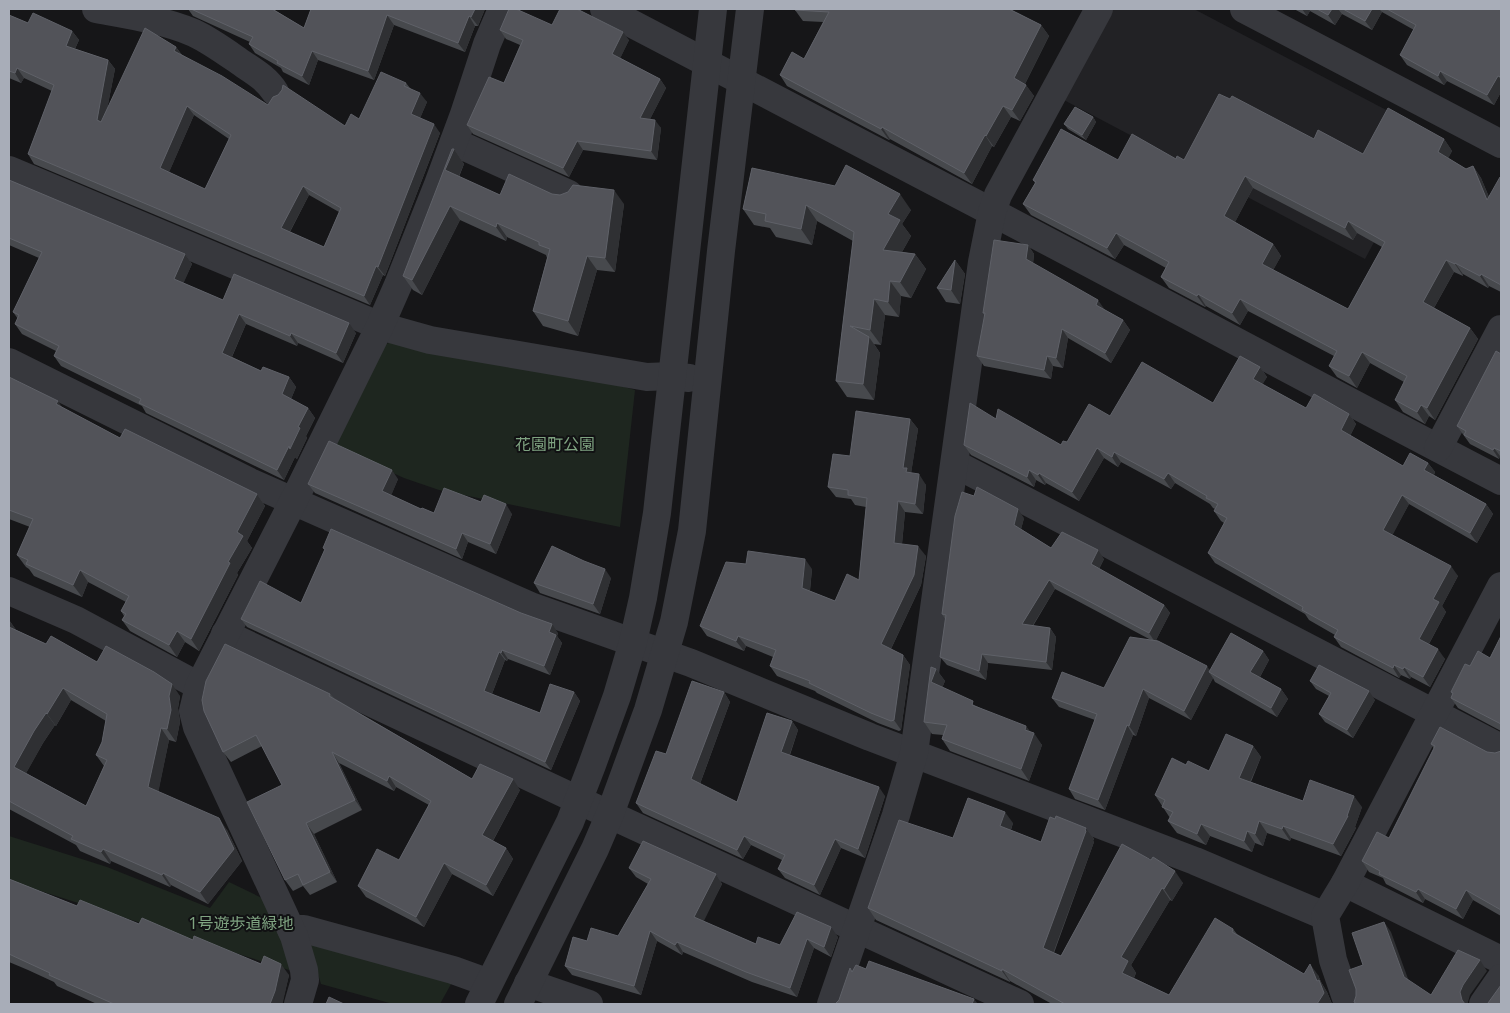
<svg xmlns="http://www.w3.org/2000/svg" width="1510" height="1013" font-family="'Noto Sans','Noto Sans JP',sans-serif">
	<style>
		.built { fill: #222225 }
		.green { fill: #1e261f }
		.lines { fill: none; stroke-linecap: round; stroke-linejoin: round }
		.minor { stroke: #37383d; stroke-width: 28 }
		.wall { fill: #47494d; fill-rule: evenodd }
		.shaded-wall { fill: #2f3033 }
		.building { fill: #525359; stroke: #5f6168; fill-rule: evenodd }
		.labels { text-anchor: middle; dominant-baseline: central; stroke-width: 4; stroke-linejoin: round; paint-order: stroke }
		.park-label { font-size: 16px; fill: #7fa381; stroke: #111113 }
	</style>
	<rect width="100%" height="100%" fill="#161618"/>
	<polygon class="built" points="1110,9 1194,9 1432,134 1365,259 1062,99"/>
	<g class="green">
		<polygon points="391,342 603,381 635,390 620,527 439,490 404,478 333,446 386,344"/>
		<polygon points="9,836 107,867 210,908 229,882 264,899 269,904 292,969 289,970 9,881"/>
		<polygon points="307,938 456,975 440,1004 393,1004 321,984"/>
	</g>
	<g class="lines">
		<g class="minor">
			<path d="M96 9C129 15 163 20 194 33 211 41 227 53 243 64 255 72 267 79 275 92"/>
			<path d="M604 9C733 77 863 144 992 212 1162 301 1331 393 1501 481"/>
			<polyline points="1244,9 1501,144"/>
			<polyline points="454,142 569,194"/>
			<polyline points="9,170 380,326 430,340 647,377 671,376 689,378"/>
			<polyline points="9,362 250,482 533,607 691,663 870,737 1195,861 1325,916"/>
			<polyline points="1438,448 1501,329"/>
			<polyline points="955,464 1501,748"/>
			<polyline points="9,591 76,620 199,686"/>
			<polyline points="225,634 578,800 1020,1004"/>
			<polyline points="1345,883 1501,960"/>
			<polyline points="291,929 304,929 453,970 489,983"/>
			<polyline points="528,983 589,1004"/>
			<polyline points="298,1004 305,980 304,970 294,936 197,727 193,711 199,686 293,502 380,326 398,285 437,187 464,114 487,44 502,9"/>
			<polyline points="479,1004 570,822 592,765 617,696 633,642 643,598 657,513 713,9"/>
			<polyline points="518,1004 595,849 610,814 648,710 674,622 692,531 721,251 750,9"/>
			<polyline points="831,1004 896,815 914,753 982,262 992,212 998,195 1099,9"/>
			<polyline points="1348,1004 1333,960 1325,916 1345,883 1501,586"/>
			<polyline points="1483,1004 1501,978"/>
		</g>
	</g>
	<g class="wall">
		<polygon points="188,9 273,9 304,28 311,9 485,9 478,26 475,26 465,52 394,25 374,80 318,60 309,85 283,72 281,68 255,53 249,44 250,42 193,16"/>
		<polygon points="796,9 1010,9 1041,25 1049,36 1025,84 1034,96 1020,121 1011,117 994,147 992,146 972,184 890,139 889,140 787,86 780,75 804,59 823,22 803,21 795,10"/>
		<polygon points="1294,9 1501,9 1501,92 1494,105 1447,81 1444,85 1407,65 1400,55 1414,30 1382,12 1372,30 1342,14 1335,25 1310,11 1307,16"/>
		<path d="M9 15 28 23 72 31 79 40 75 49 108 60 115 69 107 109 176 47 182 55 268 105 345 126 359 119 406 83 410 88 427 102 420 118 440 133 385 276 383 275 370 305 34 164 28 154 52 91 24 78 21 83 9 78ZM194 115 229 139 205 189 169 172ZM309 195 339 212 324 247 290 232Z"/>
		<polygon points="552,25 629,40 620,58 660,79 666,88 650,119 661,128 657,160 583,150 569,177 473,134 467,125 504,83 520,45 506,39 500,30"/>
		<polygon points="1093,117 1096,122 1086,140 1068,129 1064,124"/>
		<path d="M1314 139 1363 154 1444 139 1452 151 1448 158 1466 169 1473 166 1481 178 1489 197 1501 177V292L1489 286 1488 288 1463 274V276L1454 272 1434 308 1470 328 1478 339 1435 420 1429 416 1425 424 1403 412 1395 400 1404 382 1370 363 1357 388 1337 377 1329 366 1334 356 1248 311 1240 325 1206 306 1205 307 1169 288 1161 277 1166 268 1124 245 1115 259 1031 215 1023 204 1035 183 1033 180 1118 160 1176 159 1184 160ZM1253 188 1353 240 1357 233 1382 247 1348 309 1273 270 1281 256 1273 244 1235 222Z"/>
		<polygon points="454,149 464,164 459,177 500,195 552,194 624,204 615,272 597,270 578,336 543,326 533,311 547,258 546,255 507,237 506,241 460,220 422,295 413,290 403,276"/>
		<polygon points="752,168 911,210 902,224 911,236 902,252 915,254 926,269 911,298 901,296 899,317 885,315 881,345 874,344 880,353 874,400 847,397 836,381 853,241 817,221 812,245 776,237 770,228 754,225 743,209"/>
		<polygon points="9,180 185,254 192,264 183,283 223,300 356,333 343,363 298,343 297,346 246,324 232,357 261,371 289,377 296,387 291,399 308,408 315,418 306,436 307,438 297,459 295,457 284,480 146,413 142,406 61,366 54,356 56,351 22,334 15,324 18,319 13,312 39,258 9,245"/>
		<polygon points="1028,245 1034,254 1033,264 1105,310 1123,320 1130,330 1111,363 1068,338 1063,368 1053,366 1051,379 984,366 977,356 985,316 983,313"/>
		<polygon points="955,260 965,274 960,304 946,302 937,288"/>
		<polygon points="1501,354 1501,457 1500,456 1499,459 1470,444 1457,426"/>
		<polygon points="1260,367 1267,377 1262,384 1306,408 1349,414 1356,424 1350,436 1403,466 1428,463 1435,472 1434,475 1486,504 1493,514 1477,543 1409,504 1392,535 1458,576 1442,606 1446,612 1429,644 1445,659 1430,687 1411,677 1410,679 1401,675 1399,678 1341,647 1334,637 1335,635 1309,620 1305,614 1215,563 1208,553 1224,523 1221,521 1214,511 1215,509 1213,508 1210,504 1175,483 1171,489 1121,462 1118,467 1104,458 1079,501 1046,483 1045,485 1036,480 1034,487 971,455 964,445 996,419 1061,445 1067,442 1110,416 1213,403"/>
		<polygon points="9,377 62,408 120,438 257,494 265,506 247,541 252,548 237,573 238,575 199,651 185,642 177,657 130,631 122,620 124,616 121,611 126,602 88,582 82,597 34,576 29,569 26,567 17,555 30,527 9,519"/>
		<polygon points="910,419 918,429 911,473 926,485 923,514 905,512 902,544 926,556 921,585 891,649 903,655 910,665 901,730 899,731 878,723 817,693 815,691 777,676 770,666 773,657 746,646 744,651 707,636 700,626 812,569 810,591 835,601 859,580 866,507 855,505 851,499 836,497 828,487 850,456"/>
		<polygon points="398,479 391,495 421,509 434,513 481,502 512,514 496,554 468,542 462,559 315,493 308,484"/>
		<polygon points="1024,518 1021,529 1051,548 1104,559 1099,569 1164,605 1170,613 1156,640 1210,670 1263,651 1269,660 1260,677 1281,689 1288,699 1277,717 1215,682 1213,678 1191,720 1149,698 1136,736 1133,735 1105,810 1075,799 1069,789 1095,720 1059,707 1052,698 1104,688 1151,640 1055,589 1033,626 1050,628 1056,637 1052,670 988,663 986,680 947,665 940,657 945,619 942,614"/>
		<polygon points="323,548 558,633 557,636 562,643 550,675 508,659 507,661 505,660 492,694 540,713 574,692 580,701 551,770 247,627 241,619 301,603 325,550"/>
		<polygon points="611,578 600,614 540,593 534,583"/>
		<path d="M9 620 16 630 46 644 97 662 180 696 178 708 180 722 176 742 169 740 158 792 227 830 242 861 208 904 171 885 170 887 111 861 110 864 80 851 76 845 9 809ZM71 700 106 721 102 742 96 755 104 766 86 806 26 773 43 743 55 725 56 726Z"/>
		<polygon points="1501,636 1501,731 1458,708 1451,698 1453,695 1451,692 1470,666 1490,658"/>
		<polygon points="936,669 945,681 942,688 976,706 1031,732 1042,745 1029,781 950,751 942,739 943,735 932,734 924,722"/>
		<polygon points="1310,681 1375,700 1353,738 1325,722 1319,714 1329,696 1316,689"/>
		<polygon points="724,692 730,702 700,784 737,802 792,721 798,730 790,755 885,796 865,858 841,848 820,895 785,878 778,869 782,860 751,845 743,859 643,813 636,803 666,754"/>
		<polygon points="330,694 334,698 472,779 520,790 493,841 506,848 513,859 493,896 452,874 424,927 366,897 358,886 399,860 429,805 396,787 394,791 339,763 362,810 314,834 337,882 310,895 303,886 293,891 285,880 282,785 262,746 231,762 223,752"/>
		<polygon points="1431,744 1495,753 1501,751 1501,916 1473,900 1463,919 1425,899 1423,903 1386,884 1383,878 1369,872 1362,861 1389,838 1434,749"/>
		<polygon points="1253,746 1261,757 1251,782 1303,801 1362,807 1355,827 1356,828 1341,856 1291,838 1290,841 1267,833 1263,846 1255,843 1252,852 1210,836 1206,845 1177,833 1168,821 1170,818 1155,795 1186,765 1209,771"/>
		<polygon points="1055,819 1086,828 1094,839 1093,841 1094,842 1054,953 1061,956 1122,844 1183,883 1172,901 1170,900 1131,965 1136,973 1134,978 1169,995 1233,929 1237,934 1304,974 1318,975 1321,982 1327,992 1332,1004 1052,1004 1010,981 1010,982 876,920 868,908 953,838 1013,823 1011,830 1041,842"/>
		<polygon points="629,868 716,874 722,884 703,921 756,944 780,945 797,912 838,937 831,957 814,948 797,997 752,982 683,952 682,955 657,941 641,995 572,975 565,966 587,941 618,936 648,884 636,877"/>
		<polygon points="9,879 77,906 193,940 261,964 289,975 282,1004 97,1004 57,986 54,982 28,970 9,962"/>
	</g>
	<g class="shaded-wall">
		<polygon points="475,9 485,9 478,26 471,17"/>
		<polygon points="1302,9 1309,9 1310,11 1307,16"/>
		<polygon points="1332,9 1338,9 1342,14 1335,25 1328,15"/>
		<polygon points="1372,9 1379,9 1382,12 1372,30 1365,21"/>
		<polygon points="387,15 394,25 374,80 368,71"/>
		<polygon points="469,16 475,26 465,52 458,43"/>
		<polygon points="1041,25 1049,36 1022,90 1014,78"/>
		<polygon points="72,31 79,40 72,55 66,46"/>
		<polygon points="623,32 629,40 618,63 612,54"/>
		<polygon points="176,47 182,56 174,51"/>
		<polygon points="312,51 318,60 309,85 302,76"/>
		<polygon points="108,60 115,69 103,130 97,120"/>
		<polygon points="17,68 24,78 21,83 15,73"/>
		<polygon points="1440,71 1447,81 1444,85 1438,76"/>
		<polygon points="1498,76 1501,80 1501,92 1494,105 1487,95"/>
		<polygon points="660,79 666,88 646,127 640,118"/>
		<polygon points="1026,85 1034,96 1020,121 1012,110"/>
		<polygon points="420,93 427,102 418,123 411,114"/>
		<polygon points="187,106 194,115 167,177 160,168"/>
		<polygon points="1003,106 1011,117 994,147 986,136"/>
		<polygon points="1093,117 1096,122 1086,140 1082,135"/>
		<polygon points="655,120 661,128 657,160 651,151"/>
		<polygon points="434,124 440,133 385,276 378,267"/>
		<polygon points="882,127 890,139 889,140 881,129"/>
		<polygon points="985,135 992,146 972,184 964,173"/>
		<polygon points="1444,139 1452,151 1446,163 1438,152"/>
		<polygon points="577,141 583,150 569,177 563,168"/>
		<polygon points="454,149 464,164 455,185 445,170"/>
		<polygon points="1473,166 1481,178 1495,212 1487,200"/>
		<polygon points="1245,176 1253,188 1232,228 1224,216"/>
		<polygon points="303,186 309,195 287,237 281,228"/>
		<polygon points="614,190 624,204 615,272 605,258"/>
		<polygon points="900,194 911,210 902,224 911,236 894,266 883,250 888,214"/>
		<polygon points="806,205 817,221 812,245 801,229"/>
		<polygon points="450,206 460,220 422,295 412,280"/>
		<polygon points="1348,221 1357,233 1353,240 1345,228"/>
		<polygon points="497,223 507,237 506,241 496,227"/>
		<polygon points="1116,233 1124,245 1115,259 1107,248"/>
		<polygon points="1273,244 1281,256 1270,276 1262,264"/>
		<polygon points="1028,245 1034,254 1032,269 1026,259"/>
		<polygon points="185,254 192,264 181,289 174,279"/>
		<polygon points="915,254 926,269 911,298 900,282"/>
		<polygon points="587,256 597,270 578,336 568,321"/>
		<polygon points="955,260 965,274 960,304 951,290"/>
		<polygon points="1446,260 1454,272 1431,313 1423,302"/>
		<polygon points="1455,263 1463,274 1463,276 1455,264"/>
		<polygon points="376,266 383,275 370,305 364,296"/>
		<polygon points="1481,274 1489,286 1488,288 1480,276"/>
		<polygon points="890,281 901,296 899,317 888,302"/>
		<polygon points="1198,294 1206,306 1205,307 1197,296"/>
		<polygon points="874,299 885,315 881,345 870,330"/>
		<polygon points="1240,299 1248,311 1240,325 1232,313"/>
		<polygon points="1098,300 1105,310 1096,305"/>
		<polygon points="239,314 246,324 229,363 222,353"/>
		<polygon points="1123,320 1130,330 1111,363 1105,353"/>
		<polygon points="349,323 356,333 343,363 336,353"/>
		<polygon points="1470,328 1478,339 1435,420 1427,408"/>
		<polygon points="1062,329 1068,338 1063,368 1056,358"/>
		<polygon points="291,333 298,343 297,346 290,336"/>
		<polygon points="869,337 880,353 874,400 863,384"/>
		<polygon points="1362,352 1370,363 1357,388 1349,376"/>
		<polygon points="1047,356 1053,366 1051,379 1044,370"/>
		<polygon points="1260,367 1267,377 1260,389 1253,379"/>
		<polygon points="289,377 296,387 289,404 282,394"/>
		<polygon points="58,401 66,413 56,404"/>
		<polygon points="1421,405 1429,416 1425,424 1417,412"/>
		<polygon points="308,408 315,418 306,436 307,438 297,459 295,457 284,480 277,470"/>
		<polygon points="1349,414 1356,424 1348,440 1341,430"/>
		<polygon points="910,419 918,429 911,474 913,483 903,468"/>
		<polygon points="1097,448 1104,458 1079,501 1072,492"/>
		<polygon points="1494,448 1500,456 1499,459 1493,450"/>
		<polygon points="1114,452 1121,462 1118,467 1112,457"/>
		<polygon points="1428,463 1435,472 1431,480 1424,470"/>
		<polygon points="392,470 398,479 389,501 382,491"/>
		<polygon points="1029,470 1036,480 1034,487 1027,477"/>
		<polygon points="1039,473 1046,483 1045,485 1038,475"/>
		<polygon points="1168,473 1175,483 1171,489 1164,479"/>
		<polygon points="919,474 926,485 923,514 915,504"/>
		<polygon points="257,494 265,506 247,541 252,548 237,573 238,575 199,651 191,639 228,562 237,532"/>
		<polygon points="1402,495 1409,504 1390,540 1383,530"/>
		<polygon points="898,501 905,512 901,554 894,543"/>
		<polygon points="506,504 512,514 496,554 490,544"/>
		<polygon points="1486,504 1493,514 1477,543 1470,533"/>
		<polygon points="1018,509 1024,518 1020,534 1014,525"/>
		<polygon points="462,533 468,542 462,559 456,549"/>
		<polygon points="918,546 926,556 921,585 888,655 881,644"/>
		<polygon points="1098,550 1104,559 1097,573 1091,564"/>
		<polygon points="805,559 812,569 809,598 802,588"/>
		<polygon points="1451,566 1458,576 1442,606 1446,612 1426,649 1419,639 1433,599"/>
		<polygon points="605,569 611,578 600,614 593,604"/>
		<polygon points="80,570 88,582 82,597 73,585"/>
		<polygon points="1049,580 1055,589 1028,633 1022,624"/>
		<polygon points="1164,605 1170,613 1155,642 1149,633"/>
		<polygon points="9,620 17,631 9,629"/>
		<polygon points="552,624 558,633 557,636 562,643 550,675 544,666 549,632"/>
		<polygon points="1050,628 1056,637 1052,670 1046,662"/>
		<polygon points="177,631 185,642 177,657 169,645"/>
		<polygon points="738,636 746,646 744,651 736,641"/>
		<polygon points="1438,649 1445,659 1430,687 1423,677"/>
		<polygon points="502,650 508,659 507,661 501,653"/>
		<polygon points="1263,651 1269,660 1257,682 1250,672"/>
		<polygon points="499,652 505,660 490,699 484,691"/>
		<polygon points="982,654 988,663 986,680 979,671"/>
		<polygon points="903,655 910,665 901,730 894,720"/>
		<polygon points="1394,665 1401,675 1399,678 1393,668"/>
		<polygon points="1207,666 1213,675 1209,672 1213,678 1191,720 1184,711"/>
		<polygon points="1404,667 1411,677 1410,679 1403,669"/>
		<polygon points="936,669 945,681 939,695 931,682"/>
		<polygon points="172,684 180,696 178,708 180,722 176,742 167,729 169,696"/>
		<polygon points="63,688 71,700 56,726 47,714"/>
		<polygon points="1143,689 1149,698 1136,736 1129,726"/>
		<polygon points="1281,689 1288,699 1277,717 1271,708"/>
		<polygon points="1369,691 1375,700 1353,738 1347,730"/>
		<polygon points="574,692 580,701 551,770 545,762"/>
		<polygon points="724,692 730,702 698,789 691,779"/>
		<polygon points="46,713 55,725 43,743 23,779 14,767 34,731"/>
		<polygon points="792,721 798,730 787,762 781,752"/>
		<polygon points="1127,725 1133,735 1105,810 1098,800"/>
		<polygon points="1026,726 1033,735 1034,733 1042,745 1029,781 1021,769 1025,730"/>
		<polygon points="161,728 169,740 157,799 148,787"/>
		<polygon points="1253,746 1261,757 1247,789 1239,778"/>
		<polygon points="332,752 339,763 362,810 355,800"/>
		<polygon points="389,776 396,787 394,791 387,781"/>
		<polygon points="513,779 520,790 490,846 482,835"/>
		<polygon points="879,787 885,796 865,858 858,849"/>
		<polygon points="1354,796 1362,807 1355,827 1356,828 1341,856 1333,844 1347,816"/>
		<polygon points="1005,812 1013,823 1008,838 1000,826"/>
		<polygon points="219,818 227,830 242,861 208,904 200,892"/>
		<polygon points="1259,821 1267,833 1263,846 1255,834"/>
		<polygon points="306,823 314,834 337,882 330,872"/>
		<polygon points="1201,824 1210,836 1206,845 1197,834"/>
		<polygon points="1283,826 1291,838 1290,841 1282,829"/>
		<polygon points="1086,828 1094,839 1093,841 1094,842 1051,959 1043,948"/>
		<polygon points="1247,831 1255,843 1252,852 1244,841"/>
		<polygon points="744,836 751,845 743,859 737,850"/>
		<polygon points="835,839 841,848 820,895 814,885"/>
		<polygon points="506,848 513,859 493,896 486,885"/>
		<polygon points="103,849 111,861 110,864 101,852"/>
		<polygon points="444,863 452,874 424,927 416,917"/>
		<polygon points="1175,871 1183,883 1172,901 1164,889"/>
		<polygon points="163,873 171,885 170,887 162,875"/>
		<polygon points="716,874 722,884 701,927 694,917"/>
		<polygon points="1162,888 1170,900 1131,965 1136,973 1130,985 1122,973 1121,957"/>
		<polygon points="1418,889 1425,899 1423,903 1416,892"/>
		<polygon points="1466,890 1473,900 1463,919 1456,909"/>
		<polygon points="1384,922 1391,932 1411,987 1404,977"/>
		<polygon points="831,927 838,937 831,957 824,947"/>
		<polygon points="650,931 657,941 641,995 634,986"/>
		<polygon points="807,939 814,948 797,997 790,988"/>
		<polygon points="677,942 683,952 682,955 675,945"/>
		<polygon points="1480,960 1487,971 1470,995 1468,1002 1468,1004 1465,1004 1462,1000 1460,992 1463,985"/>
		<polygon points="281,964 289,975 283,1002 282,1004 270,1004"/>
		<polygon points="1310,964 1318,975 1321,982 1327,992 1332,1004 1317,1004 1317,981"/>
		<polygon points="1002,969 1010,981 1010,982 1002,971"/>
		<polygon points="974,999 978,1004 972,1004"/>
	</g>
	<g class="building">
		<polygon points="191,9 272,9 304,28 311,9 475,9 471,17 469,16 458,43 387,15 368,71 312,51 302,76 277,63 278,61 249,44 253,37"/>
		<polygon points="509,9 516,9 552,25 560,9 577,9 623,32 612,54 660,79 640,118 655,120 651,151 577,141 563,168 467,125 489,77 504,83 523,40 500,30"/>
		<polygon points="796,9 1009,9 1041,25 1014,78 1026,85 1012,110 1003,106 986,136 985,135 964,173 882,127 881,129 780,75 792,52 804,59 829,12 795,10"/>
		<polygon points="1317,9 1332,9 1328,15"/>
		<polygon points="1343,9 1372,9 1365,21"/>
		<polygon points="1387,9 1501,9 1501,77 1498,76 1487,95 1440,71 1438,76 1400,55 1416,25"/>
		<path d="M33 13 72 31 66 46 108 60 97 120 101 122 145 28 176 47 174 51 222 76 268 105 273 97 278 95 282 90 283 85 345 126 351 114 359 119 381 72 406 83 404 86 420 93 411 114 434 124 378 267 376 266 364 296 28 154 54 85 17 68 15 73 9 71V15L28 23ZM187 106 231 135 205 189 160 168ZM303 186 341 208 324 247 281 228Z"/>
		<path d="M1219 94 1230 99 1232 96 1314 139 1318 130 1363 154 1388 108 1444 139 1438 152 1466 169 1473 166 1487 200 1500 177H1501V285L1481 274 1480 276 1455 263V264L1446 260 1423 302 1470 328 1427 408 1421 405 1417 412 1395 400 1407 376 1362 352 1349 376 1329 366 1337 351 1240 299 1232 313 1198 294 1197 296 1161 277 1169 262 1116 233 1107 248 1023 204 1036 182 1033 180 1061 129 1118 160 1132 134 1176 159 1177 156 1184 160ZM1245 176 1345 228 1348 221 1385 242 1348 309 1262 264 1273 244 1224 216Z"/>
		<polygon points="1075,107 1093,117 1082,135 1064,124"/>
		<polygon points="452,149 454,149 445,170 500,195 509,174 552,194 560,195 568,192 573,185 614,190 605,258 587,256 568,321 533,311 550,249 539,245 539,242 497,223 496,227 450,206 412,280 403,276"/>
		<polygon points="846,165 900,194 888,214 900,220 883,250 915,254 900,282 890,281 888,302 874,299 870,330 850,326 869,337 863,384 836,381 854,232 806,205 801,229 765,221 766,214 743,209 752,168 835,186"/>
		<polygon points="9,180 185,254 174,279 223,300 234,274 349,323 336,353 291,333 290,336 239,314 222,353 261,371 263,367 289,377 282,394 308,408 298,427 300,428 290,449 289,446 277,470 139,403 141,399 54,356 59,346 15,324 19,315 13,312 42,252 9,238"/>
		<polygon points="994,240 1028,245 1026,259 1098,300 1096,305 1123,320 1105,353 1062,329 1056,358 1047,356 1044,370 977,356 985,313 983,313"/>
		<polygon points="955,260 951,290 937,288"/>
		<polygon points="1496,351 1501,354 1501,451 1494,448 1493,450 1464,435 1466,431 1457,426"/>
		<polygon points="1240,356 1260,367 1253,379 1306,408 1314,394 1316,395 1349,414 1341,430 1403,466 1410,453 1428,463 1424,470 1486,504 1470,533 1402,495 1383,530 1451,566 1433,599 1439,602 1419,639 1438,649 1423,677 1404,667 1403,669 1394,665 1393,668 1334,637 1338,630 1302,610 1303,607 1208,553 1227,518 1214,511 1218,504 1206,498 1207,496 1168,473 1164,479 1114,452 1112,457 1097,448 1072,492 1039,473 1038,475 1029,470 1027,477 964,445 970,403 996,419 998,409 1061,445 1063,441 1067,442 1089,404 1110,416 1142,362 1213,403"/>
		<polygon points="9,377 58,401 56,404 120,438 125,429 257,494 237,532 243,536 228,562 230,563 191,639 177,631 169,645 122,620 126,614 121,611 129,596 80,570 73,585 26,564 28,560 17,555 33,519 9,510"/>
		<polygon points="856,411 910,419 903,468 907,468 906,472 919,474 915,504 898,501 894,543 918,546 914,575 881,644 903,655 894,720 891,721 871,713 809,683 810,681 770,666 776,650 738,636 736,641 700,626 726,562 746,564 748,551 805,559 802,588 835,601 847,574 859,580 867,498 848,495 848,490 828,487 833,454 850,456"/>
		<polygon points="329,441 392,470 382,491 421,509 422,508 434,513 444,488 481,502 484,495 506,504 490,544 462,533 456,549 308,484"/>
		<polygon points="977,487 1018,509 1014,525 1051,548 1062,532 1098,550 1091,564 1164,605 1149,633 1049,580 1022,624 1050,628 1046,662 982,654 979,671 940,657 946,615 942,614 955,516 962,492 974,496"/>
		<polygon points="331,529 521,613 552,624 549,632 556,635 544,666 502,650 501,653 499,652 484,691 540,713 550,684 574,692 545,762 241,619 260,581 301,603 325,549 323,548"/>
		<polygon points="552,546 584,561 605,569 593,604 534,583"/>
		<path d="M9 627 46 644 51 636 97 662 106 646 154 672 172 684 169 696 171 710 167 729 161 728 148 787 219 818 234 849 200 892 163 873 162 875 103 849 101 852 71 839 73 836 9 801ZM63 688 107 714 102 742 96 755 107 760 86 806 14 767 34 731 46 713 47 714Z"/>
		<polygon points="1231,633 1263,651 1250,672 1281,689 1271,708 1209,672"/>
		<polygon points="1501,636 1501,724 1451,698 1453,693 1451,692 1465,664 1470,666 1478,651 1490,658"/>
		<polygon points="1130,637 1158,641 1207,666 1184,711 1143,689 1129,726 1127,725 1098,800 1069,789 1097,714 1052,698 1062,672 1104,688"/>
		<polygon points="225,644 330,694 329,696 472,779 480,764 513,779 482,835 506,848 486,885 444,863 416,917 358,886 377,849 399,860 431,801 389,776 387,781 332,752 355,800 306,823 330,872 303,885 298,874 285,880 247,802 282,785 256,735 223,752 204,711 202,700 206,681"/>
		<polygon points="1319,665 1369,691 1347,730 1319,714 1331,693 1310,681"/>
		<polygon points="931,667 936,669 931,682 973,701 972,705 1026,726 1025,730 1034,733 1021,769 942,739 947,725 924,722"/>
		<polygon points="692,681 724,692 691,779 737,802 767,713 792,721 781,752 879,787 858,849 835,839 814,885 778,869 785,855 744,836 737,850 636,803 656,751 666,754"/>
		<polygon points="1440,727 1487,752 1495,753 1501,751 1501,910 1466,890 1456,909 1418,889 1416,892 1379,874 1380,871 1362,861 1377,832 1389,838 1435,746 1431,744"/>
		<polygon points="1226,734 1253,746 1239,778 1303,801 1310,780 1354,796 1347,816 1348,816 1333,844 1283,826 1282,829 1259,821 1255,834 1247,831 1244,841 1201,824 1197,834 1168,821 1173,812 1162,807 1165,800 1155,795 1172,758 1186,765 1188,761 1209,771"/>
		<polygon points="968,798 1005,812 1000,826 1041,842 1050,817 1055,819 1056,816 1086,828 1085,830 1086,831 1043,948 1061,956 1122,844 1151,860 1153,857 1175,871 1164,889 1162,888 1121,957 1128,961 1122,973 1169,995 1215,918 1233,929 1232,932 1304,974 1310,964 1317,981 1319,980 1324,993 1317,1004 1065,1004 1002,969 1002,971 868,908 899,820 953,838"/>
		<polygon points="643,841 716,874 694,917 756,944 758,937 780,945 797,912 831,927 824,947 807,939 790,988 746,972 677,942 675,945 650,931 634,986 565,966 573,937 587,941 591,928 618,936 651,879 629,868"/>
		<polygon points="9,879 77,906 80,900 139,924 142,918 193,940 194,936 261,964 264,956 281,964 275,991 270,1004 114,1004 49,975 50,973 9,954"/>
		<polygon points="1384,922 1404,977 1431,995 1458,950 1480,960 1463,985 1460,992 1462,1000 1465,1004 1357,1004 1354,1002 1356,996 1356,989 1349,970 1363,965 1352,933"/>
		<polygon points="869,961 974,999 972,1004 835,1004 839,1000 850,968 852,972 856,965 866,969"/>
		<polygon points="1501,985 1501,1004 1487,1004 1488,1003"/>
		<polygon points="329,997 344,1004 326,1004"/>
	</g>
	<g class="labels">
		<g class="park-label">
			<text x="555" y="444">花園町公園</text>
			<text x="241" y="923">1号遊歩道緑地</text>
		</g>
	</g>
	<rect width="1510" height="1013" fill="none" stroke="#a8adb8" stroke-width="20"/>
</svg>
